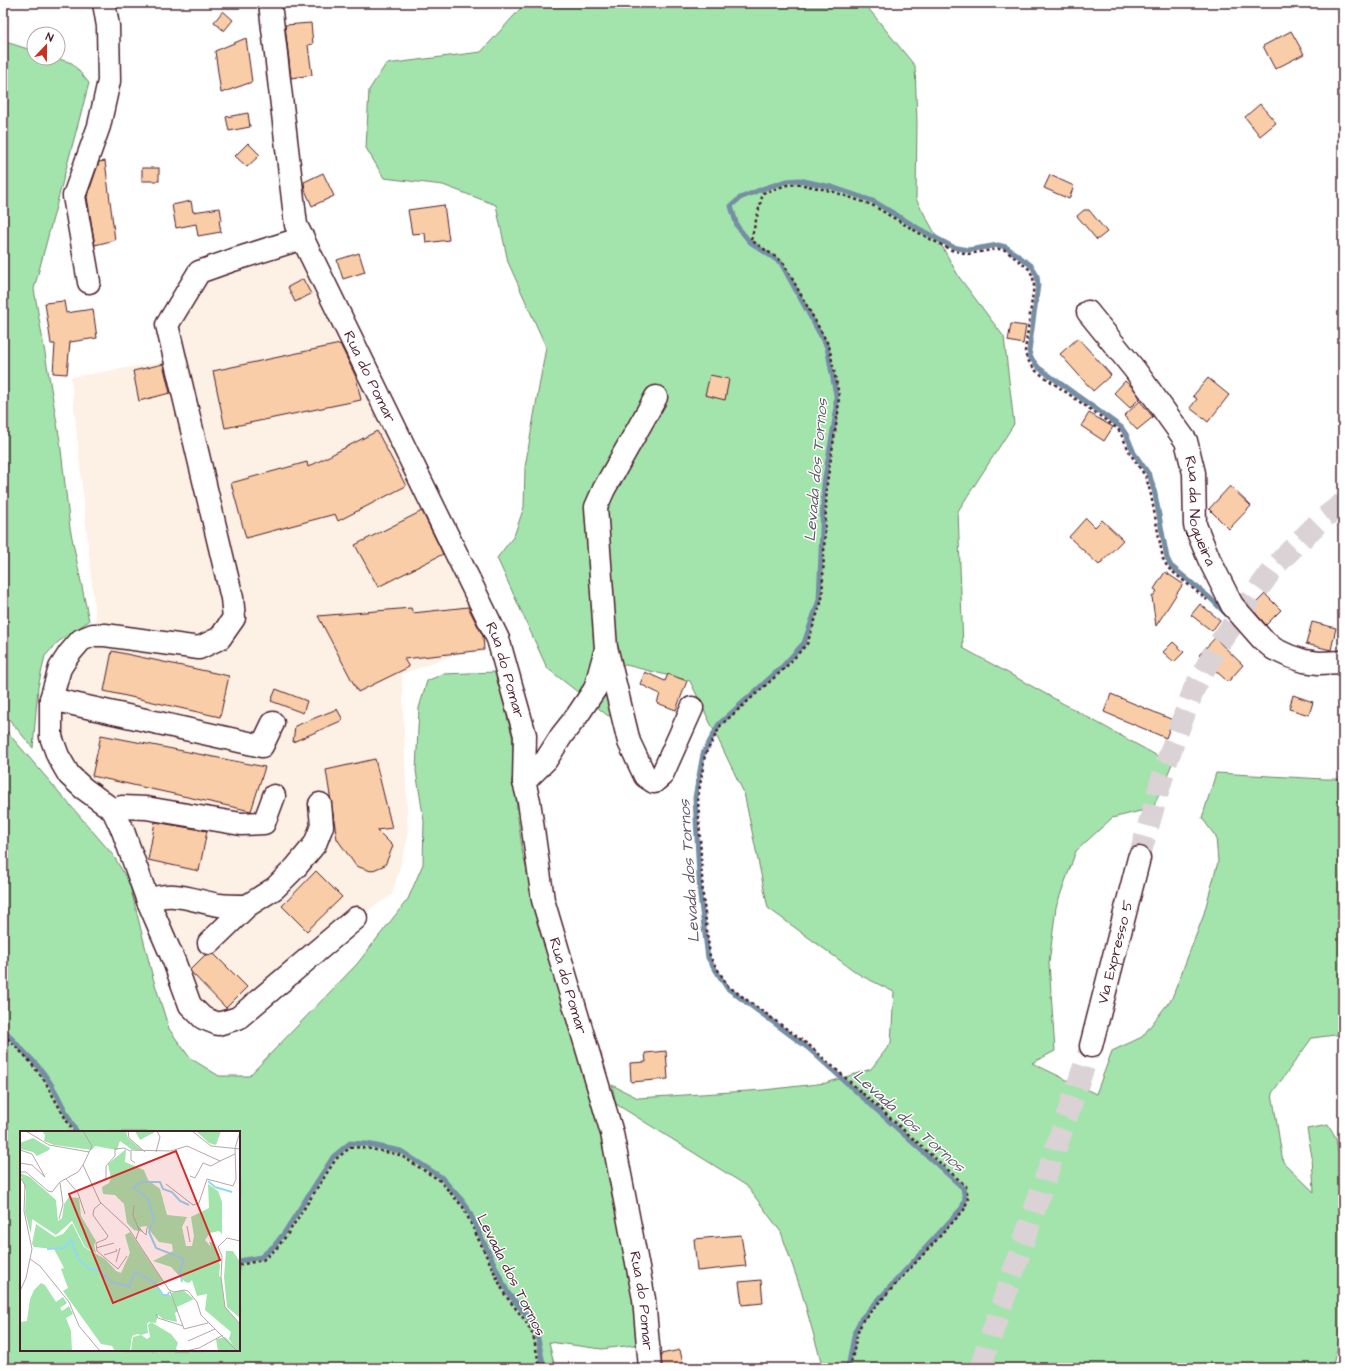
<svg xmlns="http://www.w3.org/2000/svg" width="1346" height="1371" font-family="'Architects Daughter',sans-serif">
	<style>
		.built { fill: #fdf0e5 }
		.green { fill: #a3e4ad; stroke: #76826c; fill-rule: evenodd }
		.lines { fill: none; stroke-linecap: round; stroke-linejoin: round }
		.stream { stroke: #758ea4; stroke-width: 5 }
		.building { fill: #f9cda8; stroke: #4a1f2b }
		.major-tunnel { stroke: #dbd2d5; stroke-width: 22; stroke-dasharray: 22 11; stroke-linecap: butt }
		.minor-casing { stroke: #4a1f2b; stroke-width: 25 }
		.major-casing { stroke: #4a1f2b; stroke-width: 25 }
		.path { stroke: #4a1f2b; stroke-width: 2.5; stroke-dasharray: 3 3; stroke-linecap: butt }
		.minor { stroke: #fff; stroke-width: 22 }
		.major { stroke: #fff; stroke-width: 22 }
		.labels { text-anchor: middle; dominant-baseline: central; stroke-width: 3; stroke-linejoin: round; paint-order: stroke }
		.street-label { font-size: 15px; fill: #4a1f2b; stroke: #fff }
		.water-label { font-size: 16px; font-style: italic; fill: #605667; stroke: #fff }
		.inset-river { fill: none; stroke: #92d8f4; stroke-width: 2 }
		.inset-road { fill: none; stroke: #b7a5aa; stroke-width: 1 }
		.view { fill: #d62828; fill-opacity: 0.15; stroke: #d62828; stroke-width: 2 }
		.inset-edge { fill: none; stroke: #4a1f2b; stroke-width: 2 }
	</style>
	<rect width="100%" height="100%" fill="#fff"/>
	<filter id="ink" filterUnits="userSpaceOnUse"><feTurbulence type="fractalNoise" baseFrequency=".025" numOctaves="2"/><feDisplacementMap in="SourceGraphic" scale="8" xChannelSelector="R" yChannelSelector="G"/><feConvolveMatrix kernelMatrix="1 2 1 2 8 2 1 2 1" color-interpolation-filters="sRGB"/></filter>
	<g filter="url(#ink)">
		<polygon class="built" points="303,238 498,639 402,674 408,838 392,895 356,918 238,1018 203,1018 113,810 69,775 51,699 68,656 96,623 71,377 175,360 167,325 199,272"/>
		<g class="green">
			<polygon points="523,3 864,3 915,66 917,122 916,199 959,277 1004,337 1014,424 958,511 963,648 1172,764 1153,808 1112,818 1076,851 1056,907 1049,963 1055,1051 1032,1063 1096,1094 1112,1051 1142,1037 1172,998 1203,917 1218,862 1216,837 1202,818 1216,773 1324,779 1343,779 1343,1034 1312,1038 1272,1093 1283,1162 1314,1192 1312,1157 1307,1129 1328,1125 1336,1139 1343,1184 1343,1277 1340,1280 1342,1331 1332,1368 823,1368 801,1290 781,1232 747,1186 616,1104 612,1085 638,1098 764,1090 826,1083 871,1069 891,1043 894,992 860,975 768,908 744,793 690,681 622,664 632,726 607,715 547,668 497,558 514,536 524,507 525,467 546,347 508,262 496,205 443,185 384,178 366,148 369,90 386,64 481,52 522,7"/>
			<polygon points="3,41 34,51 34,58 56,58 72,63 89,83 34,289 60,441 70,528 89,621 58,642 45,656 38,687 33,748 3,712"/>
			<path d="M495 672 512 735 517 811 523 856 572 1038 595 1104 637 1297 641 1344 602 1349 549 1342 555 1368H3V727L113 855 129 882 153 978 169 1029 190 1058 219 1076H249L357 964 408 899 423 864 424 821 416 771 419 708 427 681 443 674ZM21 1132H239V1350H21Z"/>
		</g>
		<g class="lines">
			<g class="stream">
				<path d="M3 1027C15 1046 35 1059 47 1078 59 1095 66 1115 77 1132"/>
				<polyline points="239,1261 261,1257 274,1246 284,1233 333,1157 350,1143 367,1144 401,1151 441,1177 466,1205 508,1293 528,1317 537,1334 544,1368"/>
				<polyline points="848,1368 855,1331 861,1319 962,1208 965,1199 963,1188 808,1048 727,988 708,958 700,896 695,798 703,754 719,724 782,667 804,643 819,600 824,483 836,413 836,395 827,347 781,263 750,242 737,226 731,206 740,198 762,189 787,181 799,180 832,187 873,201 921,230 953,247 968,250 998,245 1006,247 1032,266 1037,276 1038,285 1029,351 1031,358 1039,368 1121,427 1127,436 1134,453 1150,476 1155,494 1167,558 1171,566 1210,598 1226,614"/>
			</g>
		</g>
		<g class="building">
			<polygon points="223,11 233,20 224,31 214,22"/>
			<polygon points="311,23 313,44 308,45 312,75 291,78 285,25"/>
			<polygon points="1291,31 1304,54 1275,69 1263,46"/>
			<polygon points="246,38 252,82 221,93 215,51"/>
			<polygon points="1260,104 1276,123 1260,136 1245,117"/>
			<polygon points="248,113 250,127 229,131 226,117"/>
			<polygon points="248,143 260,155 247,167 235,156"/>
			<polygon points="105,161 115,240 95,245 87,197 99,162"/>
			<rect x="142" y="168" width="17" height="13"/>
			<polygon points="323,173 334,196 312,206 305,190 304,182"/>
			<polygon points="1050,175 1074,186 1069,199 1044,188"/>
			<polygon points="191,201 193,212 220,208 222,220 219,220 221,232 198,236 196,224 176,228 172,205"/>
			<polygon points="444,205 449,240 426,243 425,233 412,234 408,210"/>
			<polygon points="1084,210 1089,210 1107,232 1097,240 1077,216"/>
			<polygon points="359,253 365,272 343,279 337,260"/>
			<polygon points="303,279 311,294 295,302 288,287"/>
			<polygon points="64,301 66,313 93,309 97,338 70,342 67,374 53,373 55,344 51,344 45,303"/>
			<polygon points="1011,324 1026,326 1023,344 1008,341"/>
			<polygon points="1078,338 1111,375 1093,391 1060,354"/>
			<polygon points="340,344 356,377 361,400 225,428 213,371"/>
			<polygon points="163,364 170,393 139,401 133,371"/>
			<polygon points="710,375 729,379 725,400 705,395"/>
			<polygon points="1208,378 1229,395 1208,422 1190,408 1197,399 1193,396"/>
			<polygon points="1125,381 1134,389 1140,398 1130,408 1114,393"/>
			<polygon points="1140,401 1153,417 1137,430 1124,416"/>
			<polygon points="1089,413 1113,427 1104,441 1081,426"/>
			<polygon points="377,431 406,486 338,521 335,514 246,538 231,483 307,462 308,467"/>
			<polygon points="1230,486 1251,506 1229,529 1209,509"/>
			<polygon points="422,511 443,554 378,587 355,545"/>
			<polygon points="1086,518 1095,527 1102,520 1123,540 1099,565 1069,537"/>
			<polygon points="1165,572 1183,584 1156,626 1152,597 1157,591 1154,589"/>
			<polygon points="1265,594 1281,610 1266,625 1251,608"/>
			<polygon points="1200,604 1220,620 1212,631 1191,615"/>
			<polygon points="468,607 483,636 484,650 404,659 409,667 358,692 318,616 411,608 413,613"/>
			<polygon points="1312,622 1336,628 1331,650 1306,644"/>
			<polygon points="1215,638 1243,665 1228,682 1199,655"/>
			<polygon points="1173,642 1184,652 1174,662 1163,652"/>
			<polygon points="112,651 229,676 220,717 104,691"/>
			<polygon points="645,672 665,681 668,674 687,681 676,710 657,703 660,694 640,684"/>
			<polygon points="276,689 307,701 303,713 271,701"/>
			<polygon points="1111,694 1173,720 1166,738 1104,712"/>
			<polygon points="1293,695 1313,702 1309,715 1289,709"/>
			<polygon points="337,709 343,720 293,742 295,726"/>
			<polygon points="101,735 265,767 251,811 92,776"/>
			<polygon points="375,759 392,828 377,830 393,846 385,865 371,871 356,866 337,839 326,770"/>
			<polygon points="155,822 207,831 199,871 148,860"/>
			<polygon points="316,871 342,897 307,931 282,906"/>
			<polygon points="214,954 247,987 226,1008 192,973 190,970 205,955"/>
			<polygon points="666,1051 668,1079 631,1082 630,1063 646,1062 645,1053"/>
			<polygon points="741,1235 746,1266 697,1271 694,1239"/>
			<polygon points="761,1280 763,1303 742,1305 739,1282"/>
			<polygon points="680,1350 684,1368 662,1368 661,1354"/>
		</g>
		<g class="lines">
			<g class="major-tunnel">
				<polyline points="1139,858 1168,758 1194,689 1218,645 1275,566 1320,521 1343,503"/>
				<polyline points="980,1368 1091,1046"/>
			</g>
			<defs>
				<g id="minor">
					<path id="s1" d="M270 3 296 225 498 639 525 735 524 782 529 801 543 900 612 1133 644 1299 650 1368"/>
					<polyline points="303,238 233,260 199,272 167,325 232,598 234,618 220,638 199,648 105,635 93,635 81,640 69,654 60,668 51,699 51,737 58,756 69,775 83,788 113,810 123,831 148,901 174,961 190,1005 203,1018 218,1024 238,1018 356,918"/>
					<polyline points="89,282 74,196 99,126 109,81 108,26 104,3"/>
					<path id="s2" d="M1088 312 1135 370 1186 441 1194 473 1195 525 1209 559 1232 605 1262 639 1274 649 1289 656 1304 661 1319 663 1343 662"/>
					<polyline points="607,651 629,742 645,776 654,782 662,775 692,708"/>
					<polyline points="51,699 262,746 273,723"/>
					<polyline points="524,782 546,760 562,735 577,716 595,689 606,649 596,507 604,489 656,397"/>
					<polyline points="113,810 122,807 146,808 241,824 264,823 274,796"/>
					<path d="M148 901C172 889 194 901 219 905 228 906 238 906 247 906"/>
					<polyline points="209,943 247,906 275,888 296,867 315,844 322,826 320,804"/>
				</g>
				<g id="major">
					<path id="s3" d="M1091 1046 1139 858"/>
				</g>
			</defs>
			<use href="#minor" class="minor-casing"/>
			<use href="#major" class="major-casing"/>
			<g class="path">
				<polyline points="3,1034 27,1058 44,1080 73,1132"/>
				<polyline points="239,1265 263,1260 276,1249 287,1235 336,1159 351,1147 366,1148 400,1155 439,1180 463,1207 505,1295 524,1319 533,1335 540,1368"/>
				<polyline points="850,1368 858,1332 863,1320 964,1210 968,1199 966,1186 810,1046 728,986 710,957 703,896 698,798 705,755 721,725 784,669 807,644 822,600 827,483 838,413 839,395 829,346 783,262 751,240 763,193 787,185 799,184 831,191 872,205 919,233 951,250 968,254 998,249 1005,250 1029,269 1033,277 1034,285 1025,351 1027,359 1036,371 1118,429 1123,438 1131,455 1146,477 1151,495 1163,559 1168,568 1207,600"/>
			</g>
			<use href="#minor" class="minor"/>
			<use href="#major" class="major"/>
		</g>
	</g>
	<g class="labels">
		<g class="street-label">
			<text stroke="none"><textPath href="#s1" startOffset="392">Rua do Pomar</textPath></text>
			<text stroke="none"><textPath href="#s2" startOffset="234">Rua da Nogueira</textPath></text>
			<text stroke="none"><textPath href="#s1" startOffset="716">Rua do Pomar</textPath></text>
			<text stroke="none"><textPath href="#s3" startOffset="97">Via Expresso 5</textPath></text>
			<text stroke="none"><textPath href="#s1" startOffset="1040">Rua do Pomar</textPath></text>
			<text transform="translate(511 1275) rotate(63)">Levada dos Tornos</text>
			<text stroke="none"><textPath href="#s1" startOffset="1364">Rua do Pomar</textPath></text>
		</g>
		<g class="water-label">
			<text transform="translate(816 470) rotate(-85)">Levada dos Tornos</text>
			<text transform="translate(689 871) rotate(-94)">Levada dos Tornos</text>
			<text transform="translate(909 1121) rotate(42)">Levada dos Tornos</text>
		</g>
	</g>
	<g transform="translate(20 1131)">
		<rect width="220" height="220" fill="#fff"/>
		<path d="M22 0H106L108 7 123 20 111 18 100 10 97 19 75 15 72 19 34 14 24 10 25 4ZM115 0H135V1L120 9ZM176 0H201L196 14 189 12ZM13 7 30 17 29 19 17 25 13 21 0 18V12ZM106 18 105 31 124 39 128 49 140 58 147 84 167 86 162 96 166 115H172L174 105 171 86 189 77 188 53 198 60 202 71V103L199 100 190 102 185 109 191 116 189 111H192L198 120 200 135 199 145 201 146 205 176 220 193V220H198L196 208 205 206 213 214 209 208 211 201 185 179 187 163 177 165 172 149 169 152 165 151 151 136 133 130 153 120 152 113 139 111 126 95 120 96 123 101 114 99 107 92 104 73 95 64 83 63 82 56 89 52 91 47 88 33ZM0 42 10 46 36 69 38 90 42 87 44 73 49 66 59 67 61 85 76 110 74 114 76 122 65 116 52 90 36 104 12 88 11 103 5 81 6 60ZM52 92 64 116 85 128 96 140 101 142 110 122 105 104 110 101 143 150 136 153 143 165 150 164 152 167 151 162 163 159 174 168 157 176 158 180 155 182 157 191 143 188 138 184 136 192 129 191 127 193 128 202 121 204 127 208 130 206 128 194 131 191 151 203 158 212 156 218 160 220H111L113 206 121 204 117 203 112 205 110 220H95L92 215 81 213 43 160 48 157 41 138 44 137 34 118 14 116 12 113 16 93 35 106 43 103ZM206 120H213L220 131V187L207 176 204 146ZM21 152 25 154 36 171 43 166 47 172 40 177 42 180 49 175 53 183 46 187 51 200 52 220H0V191L7 190 10 168 14 159Z" fill="#a3e4ad"/>
		<path class="inset-river" d="M188 50 195 56 212 61M27 118 44 117 51 108 58 128 70 138H77L92 151 109 156 114 143 118 142 135 152 143 164H148L149 161M162 151 160 140 164 128 136 117 129 101 134 88 128 68 114 56 121 51H140L143 58 152 61 160 70 169 74"/>
		<path class="inset-road" d="M6 0 29 14 69 21M108 0 109 7 125 21M172 0 191 15 220 18M0 19 12 23 25 46 12 34 0 32M136 21 140 6 137 0M115 32 111 29V19L151 20 167 15 200 30 215 23M63 34 80 71 109 98 149 159 154 161 164 159 168 160 177 171 181 184 217 220M0 41H6L28 60 32 61 40 51 58 41 63 34 72 15 63 0M170 45 175 47 183 32 191 35 200 30M0 46 5 54 4 80 12 118 6 147 0 160M46 48 58 62 65 83M86 48V35L95 25V18L104 17 110 20M146 53 173 74 179 72 187 48 213 55 216 48 215 17 220 1M81 72 74 78 73 84 88 105 86 108 76 112 77 120 98 138 107 125M114 74 113 84 119 99 116 108M39 88 43 73 40 52M167 95 170 111M118 96 126 104 127 97M220 110 207 107 198 116 202 125 201 146 205 176 220 193M76 117 94 112M84 124 97 120 96 118M10 128 20 135 49 171 59 195 80 220M96 131 100 117M150 160 164 198 188 192M136 183 138 187 163 195M168 210 195 198M166 220 179 217 203 204"/>
		<path class="view" d="M156 20 200 129 93 172 49 63Z"/>
		<rect width="220" height="220" class="inset-edge"/>
	</g>
	<rect width="1346" height="1371" fill="none" stroke="#fff" stroke-width="16"/>
	<rect x="8" y="8" width="1330" height="1355" fill="none" stroke="#4a1f2b" stroke-width="1.5" filter="url(#ink)"/>
	<g transform="translate(46 46) rotate(22)"><circle r="19" fill="#ffffff" stroke="#b7a5aa"/>
	<path d="M0-3L7 15L0 10L-7 15Z" fill="#c8321e"/>
	<text y="-6" font-size="11" font-weight="bold" text-anchor="middle" fill="#4a1f2b">N</text>
	</g>
</svg>
